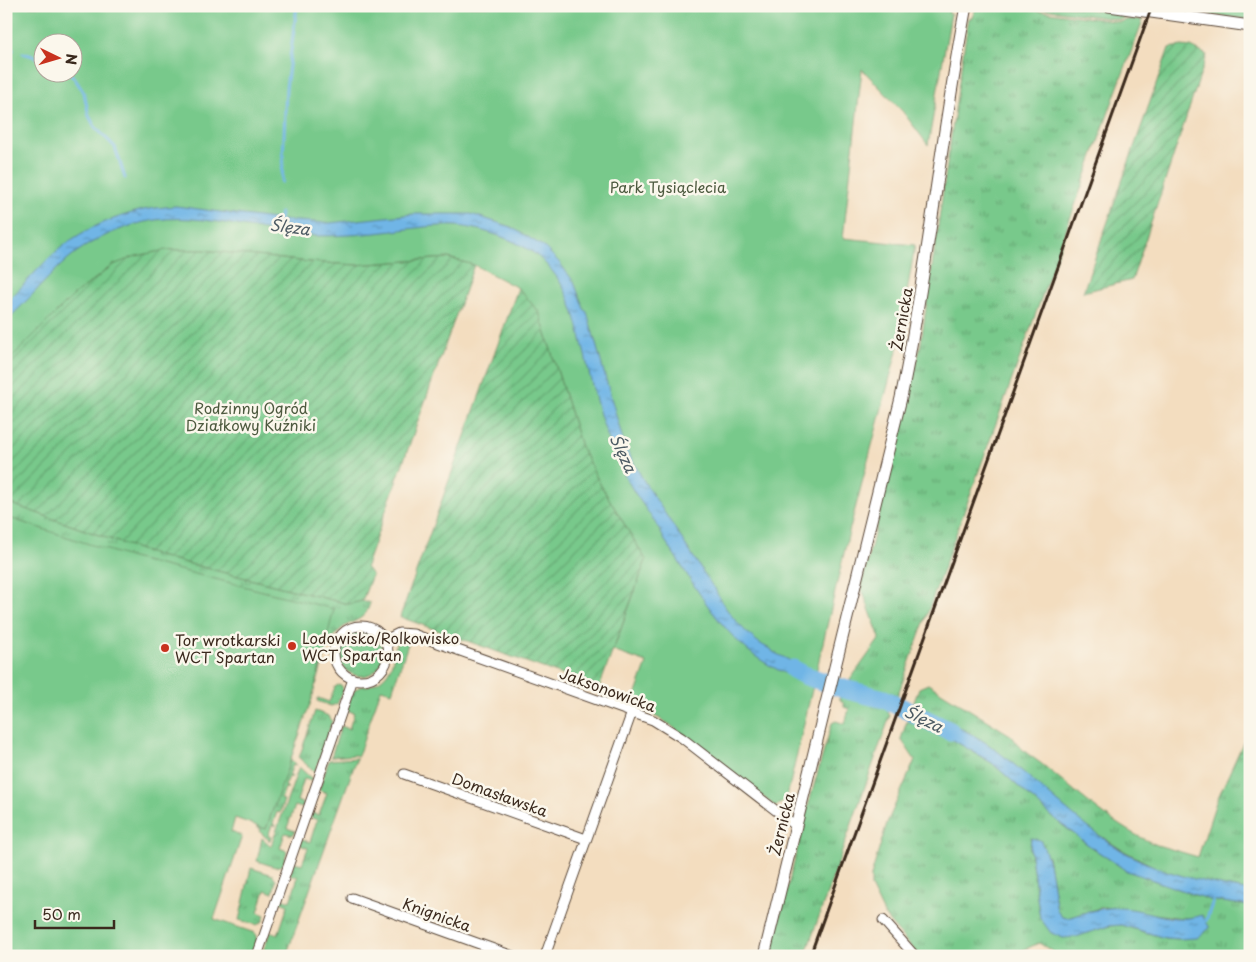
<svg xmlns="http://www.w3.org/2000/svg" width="1256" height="962" font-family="'Playpen Sans',sans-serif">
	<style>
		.grass { fill: url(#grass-tufts); stroke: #5a7a54; fill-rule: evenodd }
		.park { fill: #78c98b; stroke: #5a7a54; fill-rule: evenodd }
		.garden { fill: url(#garden-furrows); stroke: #5a7a54 }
		.water { fill: url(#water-ripples); stroke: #557082 }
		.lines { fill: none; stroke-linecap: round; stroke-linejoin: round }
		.stream { stroke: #6fb5e6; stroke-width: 3 }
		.river { stroke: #6fb5e6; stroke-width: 19 }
		.minor-casing { stroke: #574536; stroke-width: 11 }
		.tertiary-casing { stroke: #574536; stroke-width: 13 }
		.minor { stroke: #fff; stroke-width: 9 }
		.tertiary { stroke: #fff; stroke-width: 11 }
		.rail { stroke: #3b2a1e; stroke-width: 3 }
		.poi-dot { fill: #c8321e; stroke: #fbf7ec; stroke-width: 2 }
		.labels { text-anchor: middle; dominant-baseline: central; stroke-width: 5; stroke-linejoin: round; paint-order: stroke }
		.park-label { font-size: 15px; fill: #4d5a3f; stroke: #fbf7ec }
		.street-label { font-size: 15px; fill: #3b2a1e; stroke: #fbf7ec }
		.poi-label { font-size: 15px; fill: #3b2a1e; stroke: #fbf7ec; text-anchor: start }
		.water-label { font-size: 16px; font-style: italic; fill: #4d5b64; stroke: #fbf7ec }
	</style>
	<defs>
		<pattern id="grass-tufts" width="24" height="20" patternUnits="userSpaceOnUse" patternTransform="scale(1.25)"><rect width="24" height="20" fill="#78c98b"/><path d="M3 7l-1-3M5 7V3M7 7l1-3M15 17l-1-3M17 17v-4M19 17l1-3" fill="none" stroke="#64a371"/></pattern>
		<pattern id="garden-furrows" width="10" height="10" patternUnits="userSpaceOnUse" patternTransform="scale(1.25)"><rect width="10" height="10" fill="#78c98b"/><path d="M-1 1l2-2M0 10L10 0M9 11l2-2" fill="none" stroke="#64a371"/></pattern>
		<pattern id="water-ripples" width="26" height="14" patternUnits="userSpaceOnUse" patternTransform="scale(1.25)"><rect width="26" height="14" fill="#6fb5e6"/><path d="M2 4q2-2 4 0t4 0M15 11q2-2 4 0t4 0" fill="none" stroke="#5c93ba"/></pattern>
	</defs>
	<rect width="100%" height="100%" fill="#fbf7ec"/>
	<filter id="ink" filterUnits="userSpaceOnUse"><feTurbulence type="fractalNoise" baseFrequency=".02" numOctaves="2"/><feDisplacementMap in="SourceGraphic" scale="10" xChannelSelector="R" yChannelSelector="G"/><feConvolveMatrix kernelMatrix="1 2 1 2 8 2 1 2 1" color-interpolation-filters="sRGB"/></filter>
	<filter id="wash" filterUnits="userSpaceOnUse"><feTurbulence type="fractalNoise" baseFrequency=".0096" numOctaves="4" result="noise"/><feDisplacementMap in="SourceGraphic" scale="20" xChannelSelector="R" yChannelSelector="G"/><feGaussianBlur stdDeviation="1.12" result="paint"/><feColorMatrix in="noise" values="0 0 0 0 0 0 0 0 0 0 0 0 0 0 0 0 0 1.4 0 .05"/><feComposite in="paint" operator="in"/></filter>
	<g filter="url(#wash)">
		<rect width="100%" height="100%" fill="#f3ddbf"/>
		<g class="grass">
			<polygon points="979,6 1006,6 1120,22 1130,19 1143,20 1116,92 897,697 855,684 850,680 880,638 861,587 920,349 965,41 969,18 972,18 974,12"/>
			<polygon points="1024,6 1068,6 1128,15 1120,20"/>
			<polygon points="1205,6 1234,6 1241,9 1250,11 1250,20 1212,15 1209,13"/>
			<path d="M6 502 155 555 348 604 362 601 370 603C365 623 351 619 339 631 326 643 322 668 316 685L267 609 6 521Z"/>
			<circle cx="361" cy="654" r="22"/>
			<path d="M410 638 392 692 381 689 358 756 355 755 331 757 341 726 349 729 354 713 347 710C349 704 351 693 356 689 360 686 363 686 367 686 379 683 389 675 392 663 396 649 391 640 410 638Z"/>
			<path d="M928 684 1012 736C1021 752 1034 757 1048 769 1083 797 1115 828 1157 845 1171 849 1184 853 1198 857L1216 802 1250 728V891L1194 880 1157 868 1122 850 1085 826 995 750 914 702 919 688Z"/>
			<polygon points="338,685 342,686 343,691 337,704 331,706 317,701 318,698 329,702 335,687"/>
			<path d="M843 696C859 698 873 704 887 710L890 716 805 956H770L810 799 832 723 836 721 845 724 849 709 844 707V704L839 698Z"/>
			<polygon points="315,711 329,716 332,721 315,772 299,758"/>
			<path d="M907 721 948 737 992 763 1056 820 1091 847 1127 871 1210 900 1250 906V956H1176V953H1164L1163 956H1060L1039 943 1012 955 1000 950 997 956H919L886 918 871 887V876L887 823 915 760 901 739ZM1031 838 1048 856 1057 911 1062 917 1067 918 1103 907 1183 918H1195L1180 939 1165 938 1121 925 1109 926 1093 931 1040 918 1030 849Z"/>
			<polygon points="357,758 286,956 262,954 270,932 278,935 288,905 280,902 282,898 290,901 298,877 290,874 294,862 302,864 308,848 300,845 302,839 310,842 317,820 310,817 312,813 319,815 327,793 319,790 329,760"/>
			<polygon points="290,760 296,765 293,765 289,775 292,777 289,777 285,786 288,788 285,788 281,799 284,800 280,813 277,812 273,823 275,826 272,825 268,836 271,837 270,841 260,832 261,829 257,827 257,826 266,829"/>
			<polygon points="299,767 312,779 312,781 304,779 297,801 304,804 302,808 295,806 287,828 295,831 293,835 285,833 280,848 287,851 283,865 275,867 257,861 262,838 271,846"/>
			<polygon points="251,868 273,875 276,880 273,893 265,890 258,912 265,915 263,921 257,925 239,920"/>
		</g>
		<g class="park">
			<path d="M6 6H949V13L951 14 928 145 903 112 862 69 843 238 915 245 897 351 849 532 786 801 779 804 776 807 669 724 653 715 631 707 647 663 613 651 646 560 600 484 581 447 539 312 518 288 474 265 448 258 356 265 308 262 204 250H166L113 265 73 296 6 363ZM42 42H72V72H42Z"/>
			<polygon points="6,517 132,558 334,609 312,699 266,829 235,818 231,832 242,836 214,919 255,933 257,940 252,953 245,951 243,956 6,956"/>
		</g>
		<g class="garden">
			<polygon points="1182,46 1191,47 1207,55 1132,280 1083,292 1169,48"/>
			<polygon points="166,250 204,250 308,262 356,265 448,258 474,265 367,563 366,567 372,575 362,601 348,604 155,555 6,502 6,363 73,296 113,265 136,256"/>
			<polygon points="518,288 539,312 581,447 600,484 646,560 599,688 400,617"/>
		</g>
		<g class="water">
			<path d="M176 206 281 220 329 223 414 214H471L511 227 543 246 559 262 574 282 584 309 587 312 625 447 644 481 713 587 715 588C720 606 753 644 771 649L773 652 809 670 812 669 816 674 813 686C793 677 773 669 755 656 716 627 691 579 664 539 656 521 643 506 633 490 625 477 619 463 613 450 599 418 592 385 584 351 575 315 570 287 542 260 524 242 482 228 456 226 436 225 414 228 394 231 369 234 343 236 318 236 256 235 194 206 133 225 111 232 87 243 69 258 47 277 28 301 6 321V303C25 284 42 263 63 246 85 228 115 217 143 210 153 208 165 207 176 206Z"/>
			<path d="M931 713C953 725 977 735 996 750 1039 783 1075 822 1121 850 1161 874 1205 882 1250 891V906L1210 900 1127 871 1091 847 1056 820 992 763 948 737 923 728Z"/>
			<path d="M1031 838 1040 840C1051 856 1053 890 1057 911L1062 917 1067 918C1085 913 1102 906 1121 908 1148 909 1174 925 1202 915L1210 928 1197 938 1180 939 1165 938 1121 925 1109 926 1076 937 1063 938 1051 933 1040 918 1030 849Z"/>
		</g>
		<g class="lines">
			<g class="stream">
				<polyline points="6,48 13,50"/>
				<polyline points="23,53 42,59"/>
				<polyline points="69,72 75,79 84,93 89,116 95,127 115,147 125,178"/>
				<polyline points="282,182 286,88 297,6"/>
				<polyline points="280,222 280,213"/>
				<polyline points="1206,921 1214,898"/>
			</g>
			<polyline class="river" points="793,669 804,675 844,689 884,699 950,731"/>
		</g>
	</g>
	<g filter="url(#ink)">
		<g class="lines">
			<defs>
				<g id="minor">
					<circle cx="361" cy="653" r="27"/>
					<polyline points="385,640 399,633 413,634 653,720 682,738 796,826"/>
					<polyline points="404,774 586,839"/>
					<polyline points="352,898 513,956"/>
					<polyline points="883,920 915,956"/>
					<polyline points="257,956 353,679"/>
					<polyline points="545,956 632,712"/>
				</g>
				<g id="tertiary">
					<polyline points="1109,6 1250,26"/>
					<path d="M764 956 901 398C928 268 941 136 966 6"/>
				</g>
			</defs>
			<use href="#minor" class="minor-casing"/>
			<use href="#tertiary" class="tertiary-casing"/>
			<use href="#minor" class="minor"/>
			<use href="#tertiary" class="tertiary"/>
			<polyline class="rail" points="810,956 1152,6"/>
		</g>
	</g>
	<g class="poi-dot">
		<circle cx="292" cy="646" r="5"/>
		<circle cx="165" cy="648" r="5"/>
	</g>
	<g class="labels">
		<g class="park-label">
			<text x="668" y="186">Park Tysiąclecia</text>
			<text x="251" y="407">Rodzinny Ogród<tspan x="251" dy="17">Działkowy Kuźniki</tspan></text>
		</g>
		<g class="street-label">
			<text transform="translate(901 319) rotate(-80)">Żernicka</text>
			<text transform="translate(608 689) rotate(20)">Jaksonowicka</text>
			<text transform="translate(500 794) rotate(20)">Domasławska</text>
			<text transform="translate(781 824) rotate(-76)">Żernicka</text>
			<text transform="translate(437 914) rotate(20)">Knignicka</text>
		</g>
		<g class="poi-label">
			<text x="302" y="637">Lodowisko/Rolkowisko<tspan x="302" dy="17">WCT Spartan</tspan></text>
			<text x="175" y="639">Tor wrotkarski<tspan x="175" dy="17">WCT Spartan</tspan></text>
		</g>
		<g class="water-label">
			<text transform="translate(290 226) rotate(8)">Ślęza</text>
			<text transform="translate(624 453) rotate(65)">Ślęza</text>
			<text transform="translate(924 718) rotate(26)">Ślęza</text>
		</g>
	</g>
	<rect width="1256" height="962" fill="none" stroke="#fbf7ec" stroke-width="25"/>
	<g transform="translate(58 58) rotate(95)"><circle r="24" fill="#fbf7ec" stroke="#aea59a"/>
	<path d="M0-4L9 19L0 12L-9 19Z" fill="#c8321e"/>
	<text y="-8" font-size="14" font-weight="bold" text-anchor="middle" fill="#3b2a1e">N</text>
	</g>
	<path d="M35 920v8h79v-8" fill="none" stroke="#3b2a1e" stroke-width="2.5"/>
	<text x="42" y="920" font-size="15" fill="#3b2a1e" stroke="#fbf7ec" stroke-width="4" paint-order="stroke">50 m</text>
</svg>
